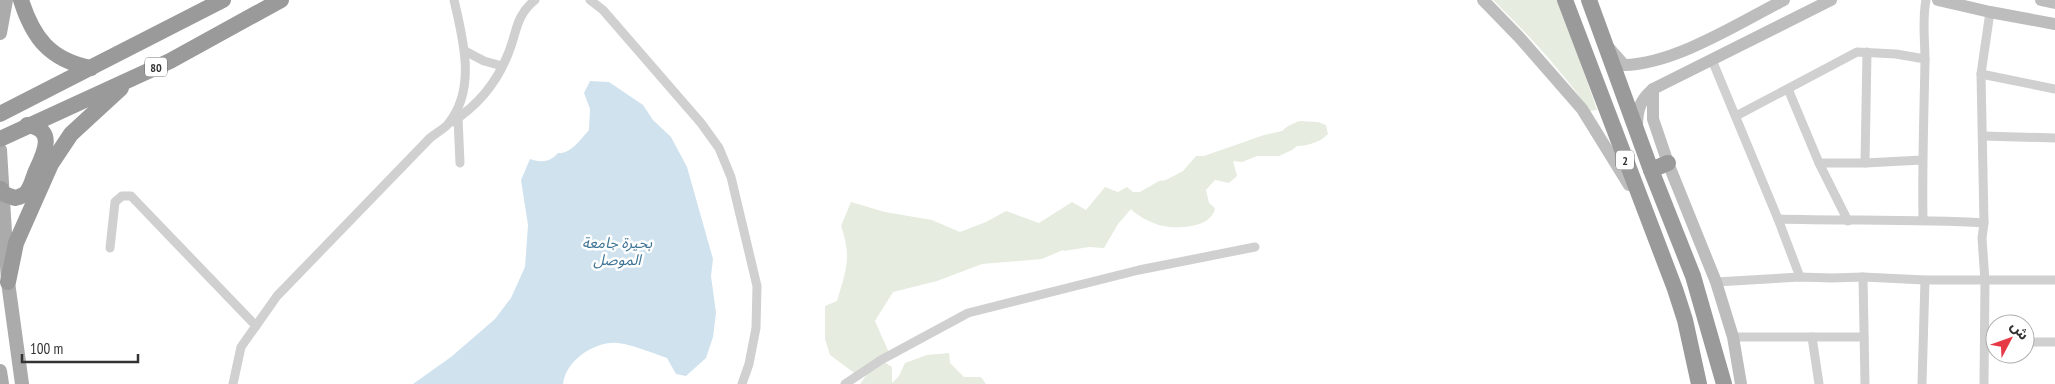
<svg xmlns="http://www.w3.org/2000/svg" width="2055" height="384" font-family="'PT Sans Narrow','Noto Sans Arabic',sans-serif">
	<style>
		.green { fill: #e6ecdf }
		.water { fill: #cfe2ee }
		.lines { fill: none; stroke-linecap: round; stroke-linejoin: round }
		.street { stroke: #d0d0d0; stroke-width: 9 }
		.secondary { stroke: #bdbdbd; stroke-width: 12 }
		.primary { stroke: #ababab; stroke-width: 14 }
		.highway { stroke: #9a9a9a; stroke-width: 16 }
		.labels { text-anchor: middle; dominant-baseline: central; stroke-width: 5; stroke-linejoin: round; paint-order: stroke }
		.shield { fill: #fff; stroke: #707070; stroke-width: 1 }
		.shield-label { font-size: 12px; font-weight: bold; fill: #333 }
		.water-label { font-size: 15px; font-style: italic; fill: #3f7597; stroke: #fff }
	</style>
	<rect width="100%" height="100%" fill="#fff"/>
	<g class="green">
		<path d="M1493 0H1559L1597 110 1590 111C1561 70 1529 35 1493 0Z"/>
		<path d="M1299 121 1318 122 1326 125 1328 134C1321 142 1307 146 1297 146L1292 150 1279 156H1257L1242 162 1233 161 1237 176 1229 183 1215 180 1206 190 1209 203 1215 208C1212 228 1178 229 1163 226 1153 224 1137 216 1131 209L1118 224 1104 248 1089 247 1064 251 1063 250 1042 259 982 264 937 281 893 292 875 321 890 355 881 360 892 367V383L899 376 905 363 927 355 949 353 950 363 964 377H981L986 384H860L874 365 880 360 872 361 857 375 830 355 825 339V306L837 301C846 271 852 257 841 226L851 202 885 212 932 220 960 232 986 222 1006 211 1039 223 1072 202 1086 210 1105 187 1118 192 1127 187 1133 192H1140L1159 181 1166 180 1183 171 1196 156H1204L1264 135 1282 131 1288 126Z"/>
	</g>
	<path class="water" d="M590 81 609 82 643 105 653 120 671 137 687 167 713 259 711 276 716 313 713 337 706 358 686 376 676 374 667 358C652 353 634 345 618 343 595 341 566 360 563 384H413L451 357 495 319 511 298 525 267 528 225 521 180 530 159C542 163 550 162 558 153 571 154 581 139 589 130L590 109 584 93Z"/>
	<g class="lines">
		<g class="street">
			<polyline points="590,0 603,10 701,123 719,148 731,177 757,286 756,328 749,364 742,384"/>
			<polyline points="465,51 484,61 502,66"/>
			<polyline points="1712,60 1778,219 1800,277"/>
			<polyline points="1981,74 2055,89"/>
			<polyline points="1788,89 1819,163 1848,221"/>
			<polyline points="1736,116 1857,52 1896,54 1925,59"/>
			<polyline points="458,118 460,163"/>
			<path d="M452 122C477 106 497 82 508 54 517 33 515 16 535 0"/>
			<polyline points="1983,136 2055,138"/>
			<polyline points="1819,163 1865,163 1922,160"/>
			<polyline points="1865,163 1867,52"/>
			<path d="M1778 219C1847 221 1915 219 1984 223"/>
			<path d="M1923 220C1922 167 1924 114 1925 61 1925 41 1922 20 1926 0"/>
			<polyline points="110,248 115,202 122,196 131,196 256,326"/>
			<polyline points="1863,277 1865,384"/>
			<polyline points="1716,282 1800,277 1832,278 1863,277 1925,280 2055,280"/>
			<polyline points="1733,337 1864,337"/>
			<polyline points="1812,337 1819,384"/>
			<polyline points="2025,342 2055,342"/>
			<path d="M233 384 241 347 277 296 430 138C436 133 444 129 448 124 477 89 463 39 454 0"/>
			<polyline points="845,384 881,360 968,313 1139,270 1255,247"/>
			<polyline points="1922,384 1925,280"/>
			<polyline points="1984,384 1985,281 1982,238 1984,223 1981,74 1990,12"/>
		</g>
		<g class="secondary">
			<polyline points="1483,0 1519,37 1582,109 1629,185"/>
			<polyline points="1938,0 1990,12 2055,24"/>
			<polyline points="2041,0 2055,3"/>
			<path d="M1609 48 1624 65C1675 64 1739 23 1784 0"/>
			<polyline points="1653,89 1653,119 1668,163 1716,282 1733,337 1741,384"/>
			<path d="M1637 127C1637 110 1640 100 1653 89L1831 0"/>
		</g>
		<g class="primary">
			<polyline points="0,33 6,0"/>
			<polyline points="0,150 8,282 22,384"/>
			<polyline points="0,371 2,384"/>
		</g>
		<g class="highway">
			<path d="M21 0C33 38 50 60 91 68"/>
			<polyline points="1565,0 1675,289 1685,320 1699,384"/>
			<polyline points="1589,0 1651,170 1693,276 1724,384"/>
			<polyline points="0,114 223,0"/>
			<polyline points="0,139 170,61 281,0"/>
			<polyline points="1651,170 1668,163"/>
			<path d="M1 189 4 194 15 198C19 197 23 196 26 193 31 188 33 178 36 171 44 154 57 129 27 125"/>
			<polyline points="8,282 16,243 51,164 71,134 121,88"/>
		</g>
	</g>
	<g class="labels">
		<g class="shield">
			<rect x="145" y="57.5" width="22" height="19" rx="4"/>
			<rect x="1616" y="150.5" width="18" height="19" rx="4"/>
		</g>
		<g class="shield-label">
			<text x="156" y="67">80</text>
			<text x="1625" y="160">2</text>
		</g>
		<g class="water-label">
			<text x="617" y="242">بحيرة جامعة<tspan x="617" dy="17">الموصل</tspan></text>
		</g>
	</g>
	<g transform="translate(2010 339) rotate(49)"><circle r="24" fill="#ffffff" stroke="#adadad"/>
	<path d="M0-4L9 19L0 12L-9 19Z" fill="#e63946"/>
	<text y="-8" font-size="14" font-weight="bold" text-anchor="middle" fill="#333333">ش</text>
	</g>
	<path d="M22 354v8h116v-8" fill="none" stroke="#333333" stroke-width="2.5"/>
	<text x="30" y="354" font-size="15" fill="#333333" stroke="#ffffff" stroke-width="4" paint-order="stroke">100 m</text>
</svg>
